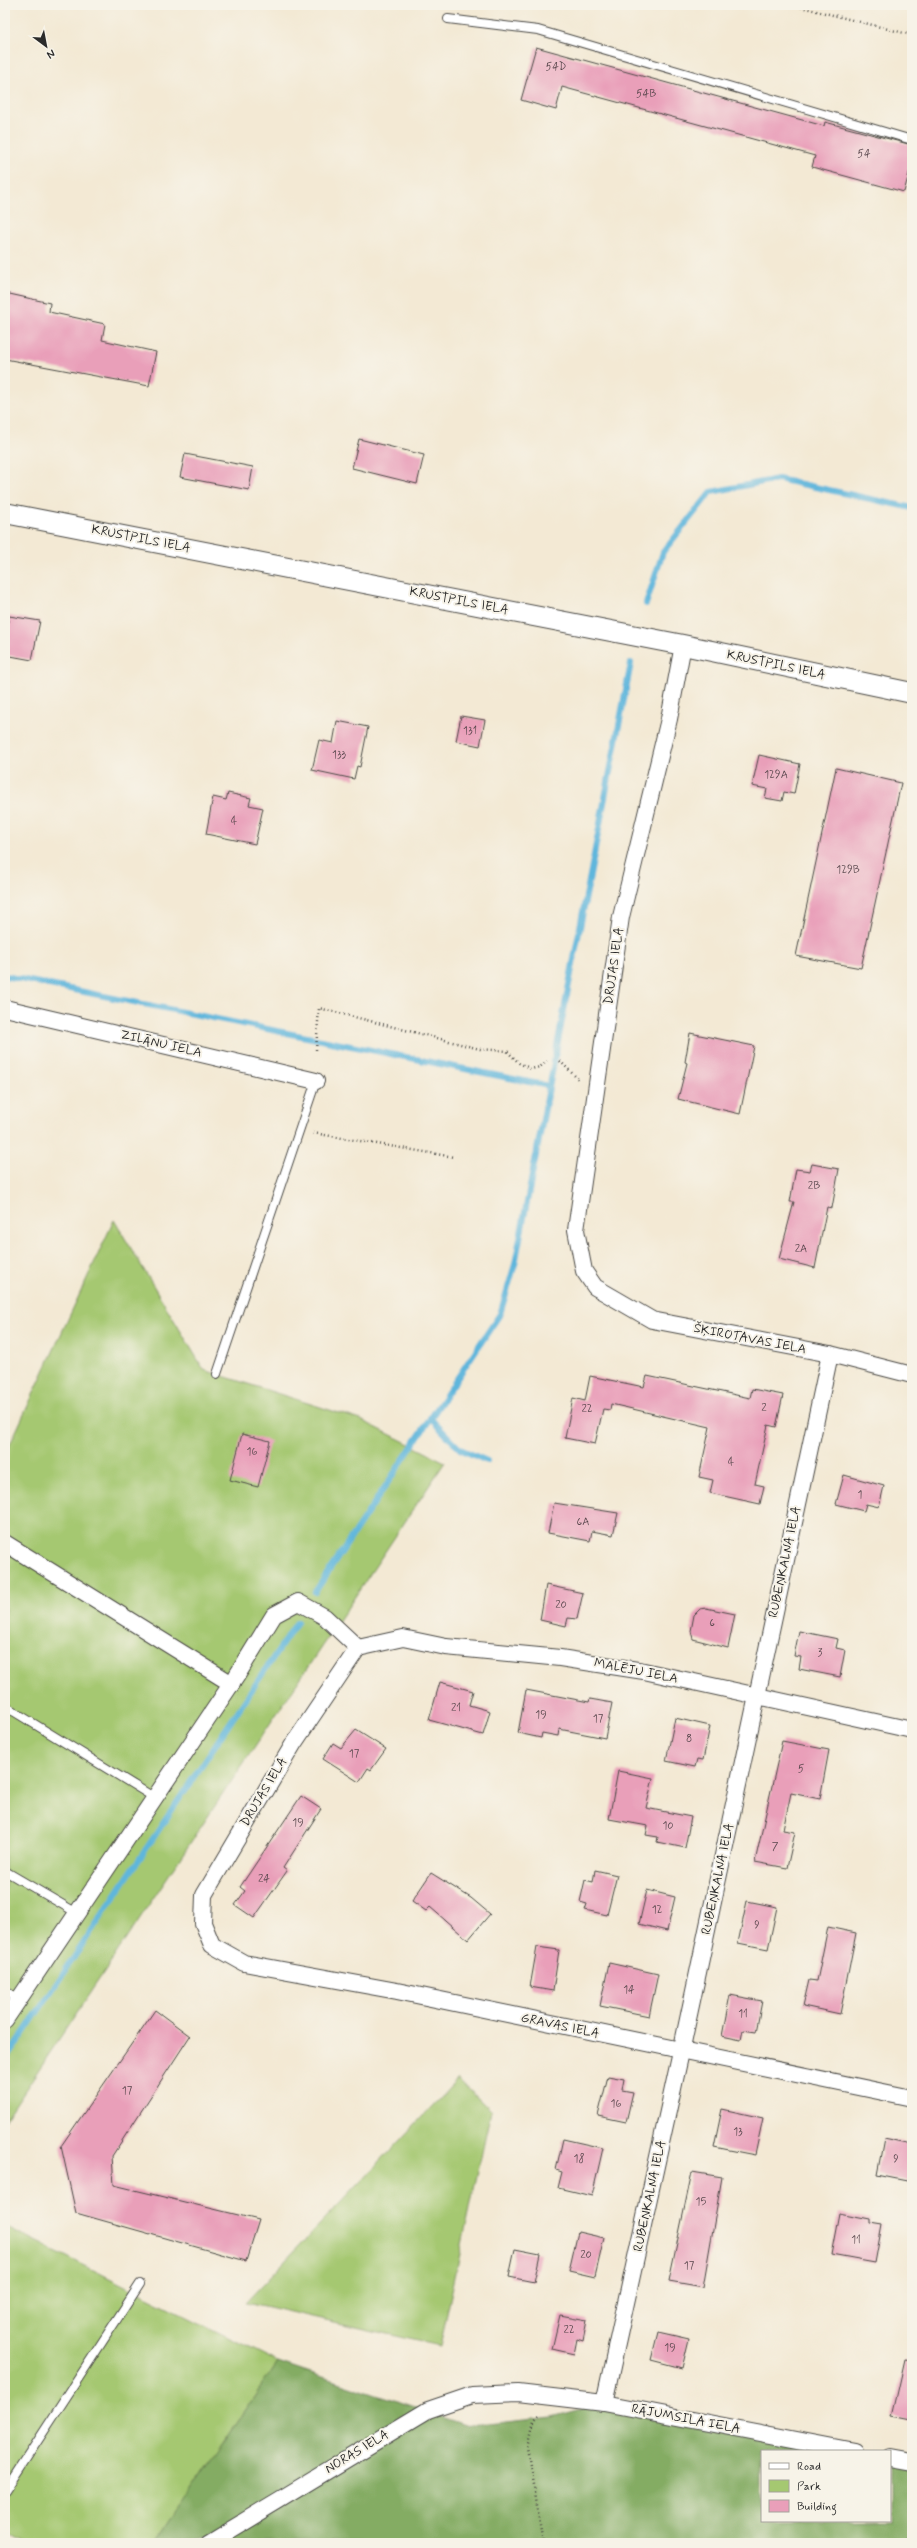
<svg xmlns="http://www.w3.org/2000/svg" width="917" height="2548" font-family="Mynerve,sans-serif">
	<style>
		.green { fill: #a5c871; stroke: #687a4e }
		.forest { fill: #84ac63; stroke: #586c47 }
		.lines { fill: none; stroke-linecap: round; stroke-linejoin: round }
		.stream { stroke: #5fb6dc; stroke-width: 6 }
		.building { fill: #e99fb9 }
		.service-casing { stroke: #494844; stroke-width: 10 }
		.minor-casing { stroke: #494844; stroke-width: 18 }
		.tertiary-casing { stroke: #494844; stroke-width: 22 }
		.path { stroke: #494844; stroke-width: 2.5; stroke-dasharray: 1 3; stroke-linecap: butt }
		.service { stroke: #fff; stroke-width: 8 }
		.minor { stroke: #fff; stroke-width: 16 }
		.tertiary { stroke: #fff; stroke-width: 20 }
		.labels { text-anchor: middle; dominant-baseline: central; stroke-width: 4; stroke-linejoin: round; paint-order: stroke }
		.number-label { font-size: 11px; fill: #5a484e }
		.street-label { font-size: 13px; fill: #2b2b2b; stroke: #f7f3e8 }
	</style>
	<rect width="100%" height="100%" fill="#f7f3e8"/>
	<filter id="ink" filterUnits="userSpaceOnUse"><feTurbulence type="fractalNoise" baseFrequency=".025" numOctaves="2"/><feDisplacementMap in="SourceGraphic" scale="8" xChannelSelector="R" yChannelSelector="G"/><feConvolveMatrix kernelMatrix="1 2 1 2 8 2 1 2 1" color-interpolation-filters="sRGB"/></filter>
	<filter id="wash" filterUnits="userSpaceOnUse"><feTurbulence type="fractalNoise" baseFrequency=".012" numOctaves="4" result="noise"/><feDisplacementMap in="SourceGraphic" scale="16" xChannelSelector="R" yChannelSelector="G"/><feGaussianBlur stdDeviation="0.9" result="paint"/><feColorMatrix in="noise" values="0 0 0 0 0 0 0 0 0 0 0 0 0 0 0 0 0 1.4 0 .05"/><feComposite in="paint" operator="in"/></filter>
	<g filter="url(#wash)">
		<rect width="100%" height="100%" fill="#f3e9d4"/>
		<g class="green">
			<polygon points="114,1220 204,1370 361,1420 445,1462 5,2120 5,1455"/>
			<polygon points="458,2079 491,2111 440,2346 246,2302"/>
			<polygon points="5,2226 278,2362 155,2543 27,2543 5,2531"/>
		</g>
		<polygon class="forest" points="278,2362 469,2426 552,2417 604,2403 854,2451 762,2451 762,2521 890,2521 890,2458 912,2462 912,2543 155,2543"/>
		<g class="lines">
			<g class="stream">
				<polyline points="646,604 663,552 711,492 778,479 912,508"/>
				<polyline points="5,976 549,1086"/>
				<polyline points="430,1418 460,1449 487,1461"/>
				<polyline points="315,1592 500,1314 515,1264 631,663"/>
				<polyline points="5,2061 297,1622"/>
			</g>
		</g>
		<g id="blocks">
			<g class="building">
				<polygon points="536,47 824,126 825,122 912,145 912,162 904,192 812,167 815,156 562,87 556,110 521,100"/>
				<polygon points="5,293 50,303 49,312 105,324 102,340 156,352 149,386 5,359"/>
				<polygon points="359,439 424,455 417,484 352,468"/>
				<polygon points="185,454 253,467 249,490 180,477"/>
				<polygon points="9,616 40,621 32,660 5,655 5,637"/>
				<polygon points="461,716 485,720 480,746 456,741"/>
				<polygon points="337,721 368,727 360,767 357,766 354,779 312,770 319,740 333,743"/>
				<polygon points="759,755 800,764 794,794 784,792 782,801 765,798 767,789 752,786"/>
				<polygon points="836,768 901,783 861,968 796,956"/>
				<polygon points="228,793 251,798 249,805 263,808 255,844 206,834 213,797 226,800"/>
				<polygon points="690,1033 754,1046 740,1114 678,1099 687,1063 685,1062"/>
				<polygon points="812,1164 839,1169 832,1208 827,1207 815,1268 779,1259 794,1202 790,1202 796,1169 810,1171"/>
				<polygon points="590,1376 644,1387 647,1376 750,1398 752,1389 783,1395 776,1427 768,1425 755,1484 764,1486 760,1504 710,1493 713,1480 699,1477 710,1427 611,1404 610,1410 603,1409 595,1444 565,1438 573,1398 585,1401"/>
				<polygon points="242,1434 270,1441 258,1487 230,1480"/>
				<polygon points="844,1475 884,1486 879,1507 866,1504 864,1511 836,1504"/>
				<polygon points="554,1503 618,1513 613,1535 592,1531 590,1541 548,1533"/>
				<polygon points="546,1585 583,1593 577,1619 568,1618 566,1626 540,1620"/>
				<polygon points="706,1608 735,1614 728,1648 693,1639 691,1631 694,1615 700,1609"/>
				<polygon points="799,1631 838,1639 836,1648 845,1650 840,1677 799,1669 801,1657 794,1656"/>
				<polygon points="440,1682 473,1691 469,1705 490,1711 483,1735 429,1720"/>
				<polygon points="526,1690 589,1702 590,1699 612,1703 605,1738 559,1729 558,1736 542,1733 541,1738 518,1733"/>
				<polygon points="675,1718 710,1726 703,1760 697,1759 695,1767 666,1761"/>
				<polygon points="356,1730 386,1749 371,1770 368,1768 359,1782 323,1759 333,1743 341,1748"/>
				<polygon points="782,1741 829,1750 820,1799 791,1793 783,1830 795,1832 787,1868 755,1862"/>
				<polygon points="618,1771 653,1778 646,1808 691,1817 685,1848 657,1842 658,1837 646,1835 648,1826 609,1819"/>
				<polygon points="301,1796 321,1809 283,1868 287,1871 254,1918 235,1905 245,1891 240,1887"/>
				<polygon points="595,1870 617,1875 607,1915 585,1910 587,1904 580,1902 585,1880 593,1882"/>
				<polygon points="431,1873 471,1898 490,1914 468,1940 430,1907 426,1911 412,1901"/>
				<polygon points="647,1890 675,1897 667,1931 639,1924"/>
				<polygon points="747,1901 777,1907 768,1949 738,1943"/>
				<polygon points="828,1927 856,1933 840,2014 803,2006 809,1980 817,1981"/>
				<polygon points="537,1947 559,1950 553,1991 530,1987"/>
				<polygon points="609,1963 658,1974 649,2016 600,2006"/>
				<polygon points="730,1995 762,2001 756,2032 743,2030 741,2040 722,2036"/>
				<polygon points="155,2010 190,2036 112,2156 114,2185 259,2220 246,2261 76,2213 61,2146"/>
				<polygon points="608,2076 624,2079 622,2090 633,2092 626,2122 598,2116"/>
				<polygon points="722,2109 763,2118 755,2155 714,2147"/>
				<polygon points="884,2138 912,2144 912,2182 877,2175"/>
				<polygon points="563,2139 603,2148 592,2196 558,2188 562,2172 556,2170"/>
				<polygon points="692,2172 722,2177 703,2287 669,2281"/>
				<polygon points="839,2213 870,2219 870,2223 882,2225 875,2263 831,2255"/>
				<polygon points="578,2232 604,2238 595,2277 569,2271"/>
				<polygon points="515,2249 540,2254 534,2282 509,2277"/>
				<polygon points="560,2315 587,2320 583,2341 577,2339 574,2354 552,2349"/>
				<polygon points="658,2332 689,2339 682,2368 651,2360"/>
				<polygon points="905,2360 912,2361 912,2421 892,2417"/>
			</g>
		</g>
	</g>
	<g filter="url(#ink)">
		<use href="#blocks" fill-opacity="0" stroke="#494844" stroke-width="1"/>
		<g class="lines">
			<defs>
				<g id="service">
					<polyline points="448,19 538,30 912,140"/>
					<polyline points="217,1374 316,1081"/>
					<polyline points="5,1706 155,1798"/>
					<polyline points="5,1871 77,1913"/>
					<polyline points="5,1991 19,1999"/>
					<polyline points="5,2491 140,2284"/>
				</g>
				<g id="minor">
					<polyline points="683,645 669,719 621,917 576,1230 584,1271 595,1287 652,1320 830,1354 912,1375"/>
					<polyline points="5,1008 316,1081"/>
					<polyline points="5,1543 232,1684"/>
					<polyline points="358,1648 294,1743 204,1895 203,1923 212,1945 244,1963 397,1991 912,2098"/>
					<polyline points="358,1648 403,1638 446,1647 560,1658 644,1671 912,1730"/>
					<polyline points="5,2020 236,1677 274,1615 298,1602 325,1617 358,1648"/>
					<polyline points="604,2403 681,2052 830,1354"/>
					<polyline points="890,2458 912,2462"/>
					<polyline points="208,2543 428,2410 472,2395 518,2393 604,2403 854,2451"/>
				</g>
				<polyline id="tertiary" points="5,513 683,645 912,693"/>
			</defs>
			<use href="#service" class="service-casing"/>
			<use href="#minor" class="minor-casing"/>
			<use href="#tertiary" class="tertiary-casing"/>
			<g class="path">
				<polyline points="793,5 912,35"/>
				<polyline points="316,1050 319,1008 480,1049 507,1051 519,1063 531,1069 540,1067 547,1061"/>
				<polyline points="560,1061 579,1080"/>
				<polyline points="313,1133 454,1157"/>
				<polyline points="539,2415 534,2420 528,2446 543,2543"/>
				<polyline points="905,2543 912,2527"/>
			</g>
			<use href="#service" class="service"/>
			<use href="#minor" class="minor"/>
			<use href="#tertiary" class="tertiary"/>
		</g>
	</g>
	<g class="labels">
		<g class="number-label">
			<text x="556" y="67">54D</text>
			<text x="646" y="94">54B</text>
			<text x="864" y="154">54</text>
			<text x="470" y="731">131</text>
			<text x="339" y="755">133</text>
			<text x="776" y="775">129A</text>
			<text x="234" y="821">4</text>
			<text x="848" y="870">129B</text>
			<text x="814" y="1186">2B</text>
			<text x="801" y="1249">2A</text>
			<text x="764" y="1408">2</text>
			<text x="587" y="1409">22</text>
			<text x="252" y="1452">16</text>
			<text x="731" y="1462">4</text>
			<text x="860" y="1495">1</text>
			<text x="583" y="1522">6A</text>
			<text x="561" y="1605">20</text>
			<text x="712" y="1623">6</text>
			<text x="820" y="1653">3</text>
			<text x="456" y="1708">21</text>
			<text x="541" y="1715">19</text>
			<text x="598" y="1719">17</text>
			<text x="689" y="1739">8</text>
			<text x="354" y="1754">17</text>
			<text x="801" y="1769">5</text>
			<text x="298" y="1823">19</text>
			<text x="668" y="1826">10</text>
			<text x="775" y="1847">7</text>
			<text x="264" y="1879">24</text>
			<text x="657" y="1910">12</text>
			<text x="757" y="1925">9</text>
			<text x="629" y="1990">14</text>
			<text x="743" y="2014">11</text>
			<text x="127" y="2091">17</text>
			<text x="616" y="2104">16</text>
			<text x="738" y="2132">13</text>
			<text x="579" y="2159">18</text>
			<text x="896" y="2159">9</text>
			<text x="701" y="2202">15</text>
			<text x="856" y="2240">11</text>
			<text x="586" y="2255">20</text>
			<text x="689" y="2266">17</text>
			<text x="569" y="2330">22</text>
			<text x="670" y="2348">19</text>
		</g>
		<g class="street-label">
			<text transform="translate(141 539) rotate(11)">KRUSTPILS IELA</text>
			<text transform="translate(459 601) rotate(11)">KRUSTPILS IELA</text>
			<text transform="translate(776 665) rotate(12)">KRUSTPILS IELA</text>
			<text transform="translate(614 966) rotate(-82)">DRUJAS IELA</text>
			<text transform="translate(161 1044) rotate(13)">ZILĀNU IELA</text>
			<text transform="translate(750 1339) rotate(11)">ŠĶIROTAVAS IELA</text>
			<text transform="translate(785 1562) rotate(-78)">RUBEŅKALNA IELA</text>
			<text transform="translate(636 1671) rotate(11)">MALĒJU IELA</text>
			<text transform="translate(264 1792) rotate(-59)">DRUJAS IELA</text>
			<text transform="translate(718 1879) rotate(-78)">RUBEŅKALNA IELA</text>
			<text transform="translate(560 2026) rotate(12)">GRAVAS IELA</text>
			<text transform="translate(650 2196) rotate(-78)">RUBEŅKALNA IELA</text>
			<text transform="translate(686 2419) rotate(11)">RĀJUMSILA IELA</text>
			<text transform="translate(357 2452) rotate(-31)">NORAS IELA</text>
		</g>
	</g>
	<rect width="917" height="2548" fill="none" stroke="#f7f3e8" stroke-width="20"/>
	<rect x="761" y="2450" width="130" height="72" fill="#f7f3e8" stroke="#a5a39c"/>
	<rect x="769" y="2463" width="20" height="6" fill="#ffffff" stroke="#a5a39c"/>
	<text x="797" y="2470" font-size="12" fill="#2b2b2b">Road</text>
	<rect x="769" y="2480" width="20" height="12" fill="#a5c871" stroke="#a5a39c"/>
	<text x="797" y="2490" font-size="12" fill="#2b2b2b">Park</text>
	<rect x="769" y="2500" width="20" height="12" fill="#e99fb9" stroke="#a5a39c"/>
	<text x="797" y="2510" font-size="12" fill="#2b2b2b">Building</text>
	<g transform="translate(46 46) rotate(148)" stroke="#f7f3e8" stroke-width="3" paint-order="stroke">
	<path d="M0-3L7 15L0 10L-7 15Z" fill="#2b2b2b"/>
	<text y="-6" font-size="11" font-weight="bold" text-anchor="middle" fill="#2b2b2b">N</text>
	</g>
</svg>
